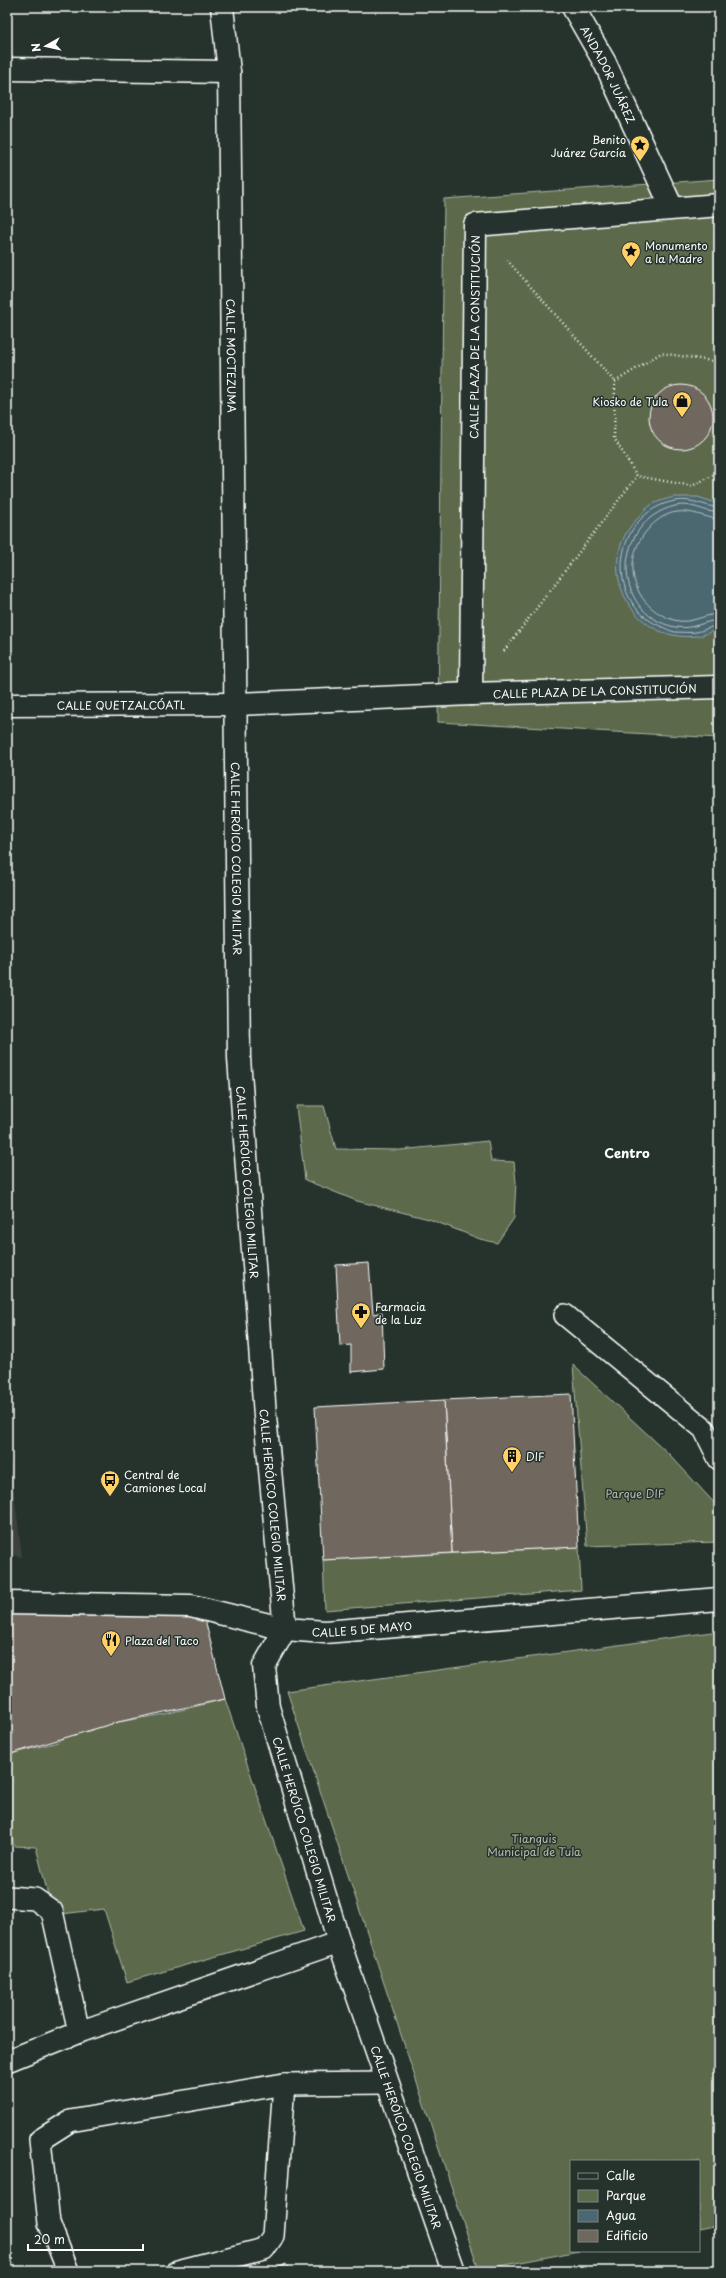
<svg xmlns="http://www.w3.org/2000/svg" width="726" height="2278" font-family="'Playpen Sans',sans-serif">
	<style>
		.built { fill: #3c433c }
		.green { fill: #5c6b4c; stroke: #aeb5a6 }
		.water { fill: #4b6771; stroke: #93a4aa }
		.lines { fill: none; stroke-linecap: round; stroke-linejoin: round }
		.shore { stroke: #b7c2c6; stroke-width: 1 }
		.building { fill: #70685f; stroke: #fff }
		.service-casing { stroke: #fff; stroke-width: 24 }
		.pedestrian-casing { stroke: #fff; stroke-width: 25 }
		.minor-casing { stroke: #fff; stroke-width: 25 }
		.tertiary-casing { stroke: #fff; stroke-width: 25 }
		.path { stroke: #fff; stroke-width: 2.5; stroke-dasharray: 1 3; stroke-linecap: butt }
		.service { stroke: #26332d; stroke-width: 21 }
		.pedestrian { stroke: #26332d; stroke-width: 22 }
		.minor { stroke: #26332d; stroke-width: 22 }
		.tertiary { stroke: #26332d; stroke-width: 22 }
		.labels { text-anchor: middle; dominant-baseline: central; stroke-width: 3; stroke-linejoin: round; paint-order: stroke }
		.street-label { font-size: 11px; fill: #fff; stroke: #26332d }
		.poi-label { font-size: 11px; fill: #fff; stroke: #26332d; text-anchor: start }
		.park-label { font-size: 11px; fill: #b6bcae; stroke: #26332d }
		.quarter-label { font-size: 13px; font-weight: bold; fill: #fff; stroke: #26332d }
	</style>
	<rect width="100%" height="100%" fill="#26332d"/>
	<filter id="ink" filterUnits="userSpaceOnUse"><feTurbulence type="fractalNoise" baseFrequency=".025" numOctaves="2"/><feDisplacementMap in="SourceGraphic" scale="8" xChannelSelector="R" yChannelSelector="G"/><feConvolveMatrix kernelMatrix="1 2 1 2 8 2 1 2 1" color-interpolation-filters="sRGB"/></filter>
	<g filter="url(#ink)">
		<polygon class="built" points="7,1435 22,1557 7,1554"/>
		<g class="green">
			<polygon points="719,179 719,738 438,722 444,199"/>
			<polygon points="296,1106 324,1106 336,1149 400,1150 488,1141 491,1161 514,1162 516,1182 514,1218 497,1243 480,1239 429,1219 357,1201 305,1180"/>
			<polygon points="573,1365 669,1454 719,1508 719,1542 587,1546"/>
			<polygon points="579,1547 581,1590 325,1610 323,1560"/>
			<polygon points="719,1631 719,2225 699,2229 699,2161 571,2161 571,2251 579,2251 479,2270 287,1691"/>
			<polygon points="225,1699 304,1931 127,1982 104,1909 53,1915 36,1847 14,1846 7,1815 7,1755 58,1742 60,1739 118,1722 165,1714"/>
		</g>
		<path class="water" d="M674 497H698L719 504V628C712 631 703 636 696 636 631 644 591 564 638 518 642 514 646 508 651 505 658 501 667 499 674 497Z"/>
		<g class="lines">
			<g class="shore">
				<path d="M719 508C704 506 692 498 675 501 613 512 602 601 660 626 665 628 670 631 675 632 681 632 690 633 696 632 704 631 711 626 719 625"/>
				<path d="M719 513C704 512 691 502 675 506 612 521 610 614 675 627 694 630 703 621 719 620"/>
				<path d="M719 519C704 518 693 510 677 512 667 513 658 519 651 526 619 558 631 607 674 620 691 625 703 614 719 614"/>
			</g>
		</g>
		<g class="building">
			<circle cx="681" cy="417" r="32"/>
			<polygon points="369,1263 373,1314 382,1312 384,1369 351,1372 351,1345 340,1346 336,1265"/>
			<polygon points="571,1394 579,1547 452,1553 444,1400"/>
			<polygon points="444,1400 452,1553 323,1560 315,1407"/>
			<polygon points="7,1613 204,1616 225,1699 118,1722 7,1755"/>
			<polygon points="286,2264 289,2271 270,2271"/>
		</g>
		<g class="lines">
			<defs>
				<g id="service">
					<polyline points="565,1315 704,1429 719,1459"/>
					<polyline points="7,1897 35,1899 52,1911 79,2032"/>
					<polyline points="7,2061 79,2032 339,1942"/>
					<polyline points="68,2271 49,2223 40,2140 70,2121 284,2084 387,2083"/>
					<polyline points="178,2271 264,2249 273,2236 284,2084"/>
				</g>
				<g id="pedestrian">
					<path id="s1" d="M573 7 605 63 672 208"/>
					<path id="s2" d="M471 694 475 225 719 205"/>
					<path id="s3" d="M236 704 471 694 719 687"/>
				</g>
				<g id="minor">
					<path id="s4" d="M222 7 229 72 239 1058 265 1416 285 1629 264 1666 268 1707 339 1942 453 2271"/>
					<polyline points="7,69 229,72"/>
					<path id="s5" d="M7 705 236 704"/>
				</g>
				<g id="tertiary">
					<path id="s6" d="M7 1603 191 1606 285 1629 325 1632 719 1599"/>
				</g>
			</defs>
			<use href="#service" class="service-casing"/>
			<use href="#pedestrian" class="pedestrian-casing"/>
			<use href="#minor" class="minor-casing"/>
			<use href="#tertiary" class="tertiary-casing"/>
			<g class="path">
				<polyline points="507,260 615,382"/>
				<polyline points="719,362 661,353 615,382 614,438 637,476 692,486 719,472"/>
				<polyline points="504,651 637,476"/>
			</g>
			<use href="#service" class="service"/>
			<use href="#pedestrian" class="pedestrian"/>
			<use href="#minor" class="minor"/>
			<use href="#tertiary" class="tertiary"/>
		</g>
	</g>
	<defs>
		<symbol id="sight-pin" viewBox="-11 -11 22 30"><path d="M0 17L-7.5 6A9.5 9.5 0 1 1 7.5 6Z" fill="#ffd166" stroke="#26332d"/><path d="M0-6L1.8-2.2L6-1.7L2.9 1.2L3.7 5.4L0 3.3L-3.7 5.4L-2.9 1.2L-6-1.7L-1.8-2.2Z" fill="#111"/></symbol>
		<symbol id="shop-pin" viewBox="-11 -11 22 30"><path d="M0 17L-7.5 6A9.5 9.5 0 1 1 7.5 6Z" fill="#ffd166" stroke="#26332d"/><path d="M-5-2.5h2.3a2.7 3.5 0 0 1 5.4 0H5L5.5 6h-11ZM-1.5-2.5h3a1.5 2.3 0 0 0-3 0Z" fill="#111"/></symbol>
		<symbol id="pharmacy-pin" viewBox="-11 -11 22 30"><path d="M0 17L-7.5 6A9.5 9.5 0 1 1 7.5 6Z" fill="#ffd166" stroke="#26332d"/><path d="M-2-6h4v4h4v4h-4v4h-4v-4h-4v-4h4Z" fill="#111"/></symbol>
		<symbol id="building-pin" viewBox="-11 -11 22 30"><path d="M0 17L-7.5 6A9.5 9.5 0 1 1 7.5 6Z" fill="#ffd166" stroke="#26332d"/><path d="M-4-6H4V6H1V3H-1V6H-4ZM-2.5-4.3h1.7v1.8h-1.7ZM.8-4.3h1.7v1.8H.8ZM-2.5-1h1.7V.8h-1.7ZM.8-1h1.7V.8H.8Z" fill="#111"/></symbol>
		<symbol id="bus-pin" viewBox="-11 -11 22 30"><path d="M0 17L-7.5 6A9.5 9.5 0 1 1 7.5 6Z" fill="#ffd166" stroke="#26332d"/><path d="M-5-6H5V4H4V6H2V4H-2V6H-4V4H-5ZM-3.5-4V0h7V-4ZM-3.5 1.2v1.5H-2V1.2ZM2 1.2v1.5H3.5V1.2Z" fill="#111"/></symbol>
		<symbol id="restaurant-pin" viewBox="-11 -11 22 30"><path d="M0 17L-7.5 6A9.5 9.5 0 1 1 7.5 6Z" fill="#ffd166" stroke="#26332d"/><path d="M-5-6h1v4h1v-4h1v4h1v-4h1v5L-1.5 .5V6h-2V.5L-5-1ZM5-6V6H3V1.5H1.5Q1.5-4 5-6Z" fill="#111"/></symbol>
	</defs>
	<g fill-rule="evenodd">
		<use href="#sight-pin" x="629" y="134" width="22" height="30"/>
		<use href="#sight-pin" x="620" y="240" width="22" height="30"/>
		<use href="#shop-pin" x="671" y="390" width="22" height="30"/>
		<use href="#pharmacy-pin" x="350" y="1301" width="22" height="30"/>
		<use href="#building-pin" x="501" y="1445" width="22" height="30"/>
		<use href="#bus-pin" x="99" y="1469" width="22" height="30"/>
		<use href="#restaurant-pin" x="100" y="1629" width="22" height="30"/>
	</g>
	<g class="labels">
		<g class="street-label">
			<text stroke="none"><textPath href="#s1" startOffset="76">ANDADOR JUÁREZ</textPath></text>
			<text stroke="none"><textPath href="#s2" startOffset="357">CALLE PLAZA DE LA CONSTITUCIÓN</textPath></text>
			<text stroke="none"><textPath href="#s4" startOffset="349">CALLE MOCTEZUMA</textPath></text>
			<text stroke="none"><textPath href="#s3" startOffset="359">CALLE PLAZA DE LA CONSTITUCIÓN</textPath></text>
			<text stroke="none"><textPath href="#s5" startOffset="114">CALLE QUETZALCÓATL</textPath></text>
			<text stroke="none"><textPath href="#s4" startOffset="852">CALLE HERÓICO COLEGIO MILITAR</textPath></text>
			<text stroke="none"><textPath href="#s4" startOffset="1176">CALLE HERÓICO COLEGIO MILITAR</textPath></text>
			<text stroke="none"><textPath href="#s4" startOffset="1500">CALLE HERÓICO COLEGIO MILITAR</textPath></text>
			<text stroke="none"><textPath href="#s6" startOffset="358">CALLE 5 DE MAYO</textPath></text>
			<text stroke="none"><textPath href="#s4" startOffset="1836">CALLE HERÓICO COLEGIO MILITAR</textPath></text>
			<text stroke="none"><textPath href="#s4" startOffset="2160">CALLE HERÓICO COLEGIO MILITAR</textPath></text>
		</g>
		<g class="poi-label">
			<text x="626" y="139" text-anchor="end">Benito<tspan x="626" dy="13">Juárez García</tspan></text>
			<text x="645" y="245">Monumento<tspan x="645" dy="13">a la Madre</tspan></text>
			<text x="668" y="401" text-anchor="end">Kiosko de Tula</text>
			<text x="375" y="1306">Farmacia<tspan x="375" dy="13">de la Luz</tspan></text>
			<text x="526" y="1456">DIF</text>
			<text x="124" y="1474">Central de<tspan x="124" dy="13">Camiones Local</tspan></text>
			<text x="125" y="1640">Plaza del Taco</text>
		</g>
		<g class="park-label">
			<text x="635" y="1493">Parque DIF</text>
			<text x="534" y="1838">Tianguis<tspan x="534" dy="13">Municipal de Tula</tspan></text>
		</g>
		<g class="quarter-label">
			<text x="627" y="1152">Centro</text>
		</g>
	</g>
	<rect width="726" height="2278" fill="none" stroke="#26332d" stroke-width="24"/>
	<rect x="12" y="12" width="702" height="2254" fill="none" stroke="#fff" stroke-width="1.5" filter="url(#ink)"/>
	<rect x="570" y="2160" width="130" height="92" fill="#26332d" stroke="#7d8581"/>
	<rect x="578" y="2173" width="20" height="6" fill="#26332d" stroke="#7d8581"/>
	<text x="606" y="2180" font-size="12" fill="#ffffff">Calle</text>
	<rect x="578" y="2190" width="20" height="12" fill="#5c6b4c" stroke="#7d8581"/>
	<text x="606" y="2200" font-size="12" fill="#ffffff">Parque</text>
	<rect x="578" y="2210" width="20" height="12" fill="#4b6771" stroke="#7d8581"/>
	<text x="606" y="2220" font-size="12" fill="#ffffff">Agua</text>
	<rect x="578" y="2230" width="20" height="12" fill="#70685f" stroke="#7d8581"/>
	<text x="606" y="2240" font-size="12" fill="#ffffff">Edificio</text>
	<g transform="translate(46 46) rotate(262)" stroke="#26332d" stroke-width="3" paint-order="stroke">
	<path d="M0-3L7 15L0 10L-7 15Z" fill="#ffffff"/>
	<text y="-6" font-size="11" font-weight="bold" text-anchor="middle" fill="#ffffff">N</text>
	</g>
	<path d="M28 2244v6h115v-6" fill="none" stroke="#ffffff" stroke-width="2"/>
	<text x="34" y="2244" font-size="12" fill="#ffffff" stroke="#26332d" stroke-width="3" paint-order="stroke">20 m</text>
</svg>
